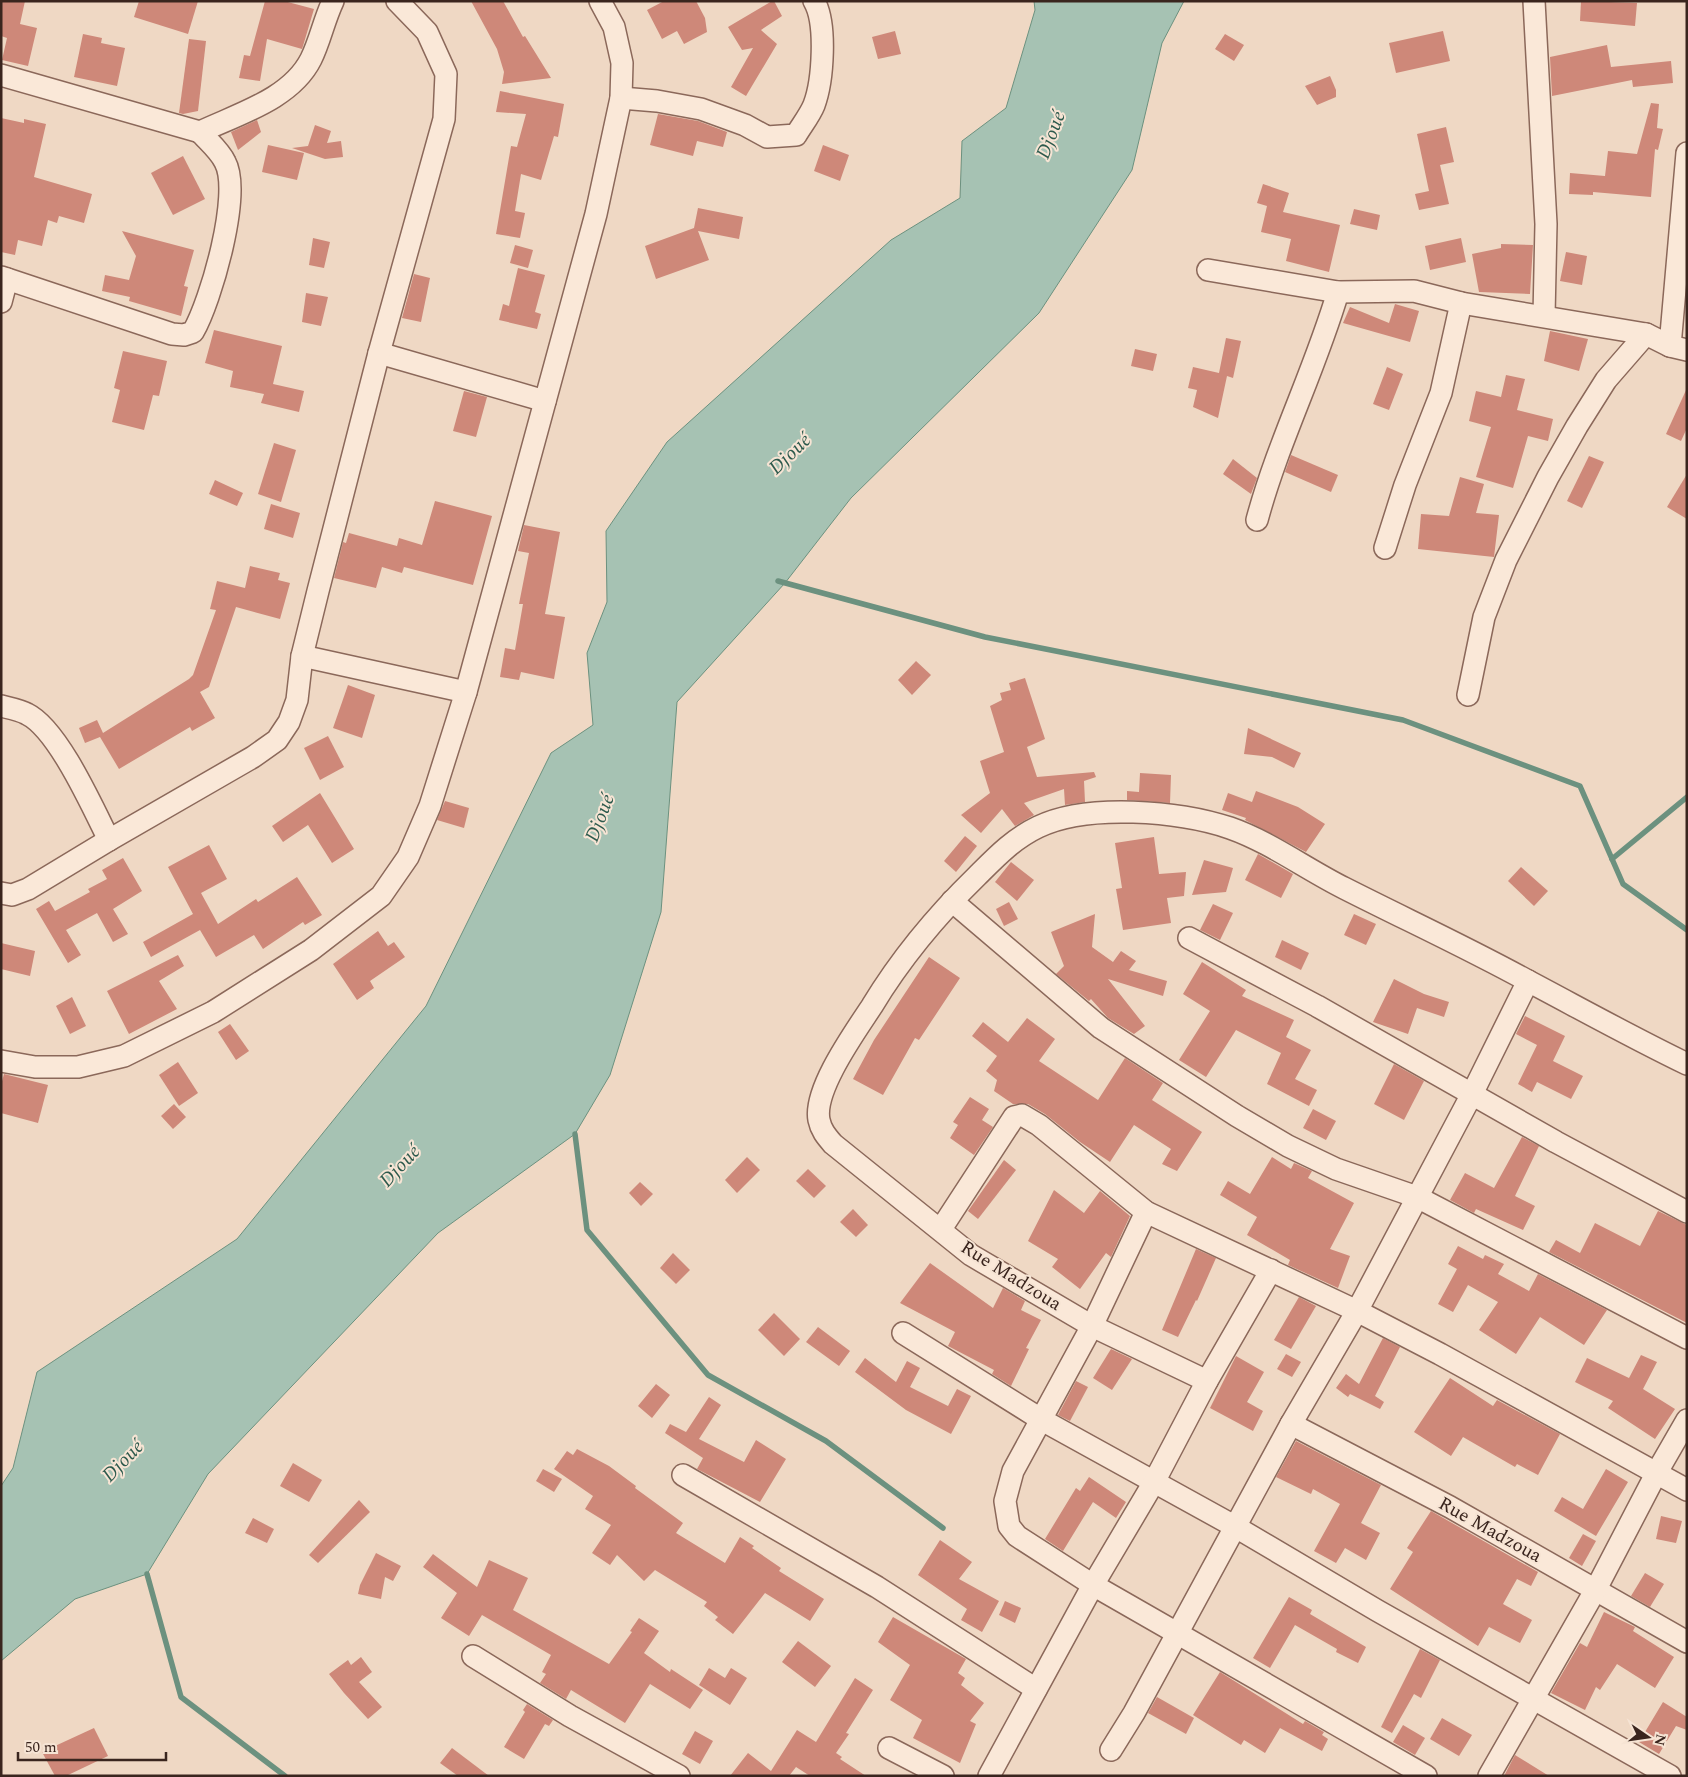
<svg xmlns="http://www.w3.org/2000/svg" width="1688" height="1777" font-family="Spectral,serif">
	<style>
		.water { fill: #a6c2b3; stroke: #6c917f }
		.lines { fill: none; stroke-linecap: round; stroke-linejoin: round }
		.stream { stroke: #6c917f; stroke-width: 5.5 }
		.building { fill: #ce8879 }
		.street-casing { stroke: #8b685a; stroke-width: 24 }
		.street { stroke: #fae8d8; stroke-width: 21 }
		.labels { text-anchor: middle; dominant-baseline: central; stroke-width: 4; stroke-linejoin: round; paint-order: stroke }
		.street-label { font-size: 19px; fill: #3a251e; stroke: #f6e4d4 }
		.water-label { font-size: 20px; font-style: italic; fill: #2d5a4d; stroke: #f6e4d4 }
	</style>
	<rect width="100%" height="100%" fill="#efd8c4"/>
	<polygon class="water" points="1034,1 1184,1 1162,43 1132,170 1039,313 851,498 785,583 677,702 661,912 610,1075 575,1134 438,1233 208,1474 147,1574 75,1599 1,1661 1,1486 13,1468 37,1372 237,1239 426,1006 551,753 593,725 587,653 607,602 606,531 667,442 891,240 960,198 962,141 1006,108 1035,10"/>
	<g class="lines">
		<g class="stream">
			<polyline points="778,581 985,637 1403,720 1580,786 1623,884 1687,930"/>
			<polyline points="1612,859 1687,797"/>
			<polyline points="575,1134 587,1230 708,1375 826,1441 943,1528"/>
			<polyline points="147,1574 181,1697 285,1776"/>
		</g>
	</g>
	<g class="building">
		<polygon points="1,1 25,1 20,24 37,28 28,66 2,60 7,38 1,36"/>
		<polygon points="139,1 198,1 188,34 134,17"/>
		<polygon points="265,1 284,1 314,9 303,46 302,49 267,39 260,81 239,78 244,55 250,56"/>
		<polygon points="471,1 503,1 523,37 525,36 551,78 502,84 504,72 497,49"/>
		<polygon points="664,1 696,1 705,18 707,32 684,44 677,31 662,39 647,10"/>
		<polygon points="772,1 774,1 782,16 761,30 777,44 746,96 731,87 753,48 742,50 728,27"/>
		<polygon points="1581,1 1637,3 1635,26 1580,21"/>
		<polygon points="895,31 901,54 878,59 872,37"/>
		<polygon points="1443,31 1450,61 1396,73 1389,43"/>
		<polygon points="83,34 102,38 101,43 125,48 117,86 74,77"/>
		<polygon points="1225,34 1244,45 1234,61 1215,49"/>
		<polygon points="189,39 206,41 198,111 183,114 179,113"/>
		<polygon points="1607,45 1611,67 1671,61 1673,83 1633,87 1632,80 1552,96 1550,57"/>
		<polygon points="1330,76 1336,90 1336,97 1317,105 1305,86"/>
		<polygon points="500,91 564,104 558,137 554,136 541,180 521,174 515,211 525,213 520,238 496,234 511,146 517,147 526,114 496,112"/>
		<polygon points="1651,103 1659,104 1657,128 1663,129 1658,150 1655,149 1651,197 1593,192 1593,195 1569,194 1570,173 1605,176 1608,151 1637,154"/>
		<polygon points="658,114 698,121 727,132 723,147 697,141 693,156 650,145"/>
		<polygon points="1,118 24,123 24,119 46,124 34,177 92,194 84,223 59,216 57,223 48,220 42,246 18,240 15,255 1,252"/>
		<polygon points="257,120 261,132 238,150 231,132"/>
		<polygon points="315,125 331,131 327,143 341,141 343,157 325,159 292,148 308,146"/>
		<polygon points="1446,127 1454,162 1440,165 1449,204 1419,210 1415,194 1429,191 1417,134"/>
		<polygon points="268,145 304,153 297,180 262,172"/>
		<polygon points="823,145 849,155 840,181 814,171"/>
		<polygon points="183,156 205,199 173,215 151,173"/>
		<polygon points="1263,184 1289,193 1283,212 1340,225 1329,272 1286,261 1291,239 1261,232 1267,206 1257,203"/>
		<polygon points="698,208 743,217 739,239 698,231 709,260 656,279 645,246 694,228"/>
		<polygon points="1354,209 1380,215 1377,230 1350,224"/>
		<polygon points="122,231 194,250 184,286 188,287 181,316 129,301 130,297 102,291 105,275 129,280 136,256"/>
		<polygon points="313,238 330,242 324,268 309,265"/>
		<polygon points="1461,238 1466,262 1430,270 1425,246"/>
		<polygon points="1501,244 1533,245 1530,294 1479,292 1472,254 1501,248"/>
		<polygon points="515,245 533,250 528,268 510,263"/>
		<polygon points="1566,252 1587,256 1582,285 1560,281"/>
		<polygon points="518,268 545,275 535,312 541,314 537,329 499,320 503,304 509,306"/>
		<polygon points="414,274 430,278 421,322 402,318"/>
		<polygon points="306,293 328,297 321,326 302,322"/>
		<polygon points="1395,304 1419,311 1410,342 1343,323 1350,307 1389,323"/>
		<polygon points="214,330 282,346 273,384 304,391 299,412 261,403 264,394 230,387 233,371 205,363"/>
		<polygon points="1550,331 1588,339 1579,371 1544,361"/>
		<polygon points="1226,338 1241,341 1233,378 1227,376 1218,418 1193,407 1197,390 1188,388 1193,367 1219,373"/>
		<polygon points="1135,349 1157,354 1153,371 1131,366"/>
		<polygon points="123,351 167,361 159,396 153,395 144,430 112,422 120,390 114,388"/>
		<polygon points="1387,367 1403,374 1389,410 1373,404"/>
		<polygon points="1506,375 1525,379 1517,410 1553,419 1548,441 1528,436 1513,488 1476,477 1491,427 1469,421 1476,391 1501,397"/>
		<polygon points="1687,388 1687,428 1681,441 1666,434"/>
		<polygon points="464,391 487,397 476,437 453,431"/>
		<polygon points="274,443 296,450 281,502 258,494"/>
		<polygon points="1291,455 1338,475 1331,492 1285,472"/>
		<polygon points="1589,456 1604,462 1582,508 1567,501"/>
		<polygon points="1233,459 1257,478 1251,494 1223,474"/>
		<polygon points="1687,474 1687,519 1667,507"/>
		<polygon points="1460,477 1484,484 1476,513 1499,515 1494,557 1418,549 1421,514 1449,516"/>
		<polygon points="215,480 243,493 237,506 209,494"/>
		<polygon points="435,501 492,516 473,585 404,567 402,573 382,567 376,588 334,578 343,542 346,543 349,533 397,546 399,538 422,545"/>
		<polygon points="271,504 300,513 293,538 264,529"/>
		<polygon points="524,525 560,532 545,614 565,617 554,679 521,672 519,680 500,677 505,648 515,650 523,604 519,604 529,553 518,551"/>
		<polygon points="250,566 280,573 278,580 290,583 280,619 236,607 209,687 200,692 215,718 192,731 190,727 119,769 100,737 85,743 79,728 97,720 103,733 189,679 193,675 216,610 210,609 217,581 245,588"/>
		<polygon points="916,661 931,675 912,695 898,680"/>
		<polygon points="1025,678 1045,739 1027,747 1037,777 1094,772 1096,777 1084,781 1085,802 1065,805 1064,789 1024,803 1034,815 1015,826 1002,809 981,833 961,815 990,793 980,761 1004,752 990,706 1002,700 1000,693 1011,690 1009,683"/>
		<polygon points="348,685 375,695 362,738 333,728"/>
		<polygon points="1248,728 1301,753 1294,768 1272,757 1244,754"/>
		<polygon points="328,736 344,767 320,780 304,748"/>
		<polygon points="1140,773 1171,775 1170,803 1127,800 1127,791 1139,792"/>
		<polygon points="1256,791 1298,807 1325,824 1306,852 1245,820 1246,818 1222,810 1228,793 1252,802"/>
		<polygon points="320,793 354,849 332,863 308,825 283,842 272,826"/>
		<polygon points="445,801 469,808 464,828 437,820"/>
		<polygon points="965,836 977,846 956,872 944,861"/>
		<polygon points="1154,837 1159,874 1186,872 1184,896 1167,898 1171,923 1123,930 1116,889 1122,888 1115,843"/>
		<polygon points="209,845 227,879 201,893 218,924 256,899 258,902 297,877 322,915 305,925 303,922 263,949 254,935 216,957 200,930 151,957 143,942 193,914 168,867"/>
		<polygon points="1258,854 1293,874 1281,898 1245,880"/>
		<polygon points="123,858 142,891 113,909 128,934 113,942 97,913 66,930 81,955 68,963 36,909 49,901 55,911 90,892 88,889 107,879 102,870"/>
		<polygon points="1204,860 1233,868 1226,892 1192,895"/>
		<polygon points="1011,862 1034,880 1017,901 995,882"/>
		<polygon points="1521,867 1548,891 1534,906 1508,881"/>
		<polygon points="1009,902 1018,919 1004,926 996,909"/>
		<polygon points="1213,904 1233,913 1220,940 1200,930"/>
		<polygon points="1095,914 1092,947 1113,962 1121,951 1136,961 1129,970 1167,981 1163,996 1108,979 1145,1026 1134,1034 1108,1018 1091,999 1089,1001 1056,974 1064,966 1051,932"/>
		<polygon points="1354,914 1376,924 1366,945 1344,935"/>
		<polygon points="378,931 388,946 394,942 405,957 370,981 374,988 357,1000 333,964"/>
		<polygon points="1282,940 1309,953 1301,970 1275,957"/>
		<polygon points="1,943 35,951 30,976 1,969"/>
		<polygon points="178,955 184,966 159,981 177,1009 129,1034 107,991"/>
		<polygon points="929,957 960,978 919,1040 915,1038 883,1095 853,1079 874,1040"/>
		<polygon points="1202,962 1246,990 1242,996 1294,1020 1286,1037 1311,1050 1295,1079 1317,1090 1309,1106 1267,1084 1281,1053 1236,1030 1206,1077 1179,1060 1210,1011 1183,994"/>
		<polygon points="1394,979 1424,994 1449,1002 1444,1017 1417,1008 1408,1034 1373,1022"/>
		<polygon points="72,997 86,1026 70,1034 56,1006"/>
		<polygon points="1525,1016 1565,1036 1553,1061 1583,1076 1571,1099 1537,1082 1532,1092 1518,1084 1537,1045 1516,1034"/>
		<polygon points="1027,1018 1055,1039 1039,1061 1098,1100 1125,1058 1163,1083 1152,1100 1202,1132 1177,1171 1162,1164 1171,1149 1134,1125 1110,1162 1080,1142 1045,1114 1028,1104 1013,1104 994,1091 997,1080 986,1071 997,1056 972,1036 983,1022 1008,1042"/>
		<polygon points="230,1024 249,1051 236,1060 218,1032"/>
		<polygon points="178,1062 198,1093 179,1106 159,1075"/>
		<polygon points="1394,1064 1424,1081 1404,1120 1374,1104"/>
		<polygon points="4,1074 48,1085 38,1123 1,1113 1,1085"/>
		<polygon points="970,1097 989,1109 982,1120 993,1127 974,1155 950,1138 958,1125 953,1122"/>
		<polygon points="174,1104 186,1117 173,1129 161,1116"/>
		<polygon points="1313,1109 1336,1121 1326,1140 1303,1128"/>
		<polygon points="1522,1137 1539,1146 1515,1196 1535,1206 1523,1230 1476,1209 1474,1213 1450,1200 1465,1173 1494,1188"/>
		<polygon points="747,1157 760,1170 737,1193 725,1180"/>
		<polygon points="1272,1157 1291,1169 1294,1163 1312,1171 1308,1178 1354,1203 1330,1249 1350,1256 1338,1288 1288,1265 1290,1260 1247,1235 1257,1217 1220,1195 1228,1181 1250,1194"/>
		<polygon points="1004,1160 1016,1170 978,1219 968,1211"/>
		<polygon points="808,1169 826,1186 814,1198 796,1181"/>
		<polygon points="640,1182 653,1194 641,1206 629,1193"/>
		<polygon points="1054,1190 1084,1213 1100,1191 1130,1216 1111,1257 1106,1253 1080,1289 1052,1267 1058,1259 1028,1241"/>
		<polygon points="853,1209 868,1225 856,1237 840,1222"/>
		<polygon points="1658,1211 1687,1225 1687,1323 1549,1252 1556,1240 1580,1253 1595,1223 1640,1246"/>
		<polygon points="1458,1246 1483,1259 1485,1255 1504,1264 1498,1274 1529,1291 1538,1274 1607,1310 1584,1345 1540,1317 1516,1354 1479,1330 1498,1302 1468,1285 1453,1312 1438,1304 1457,1269 1448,1264"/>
		<polygon points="1196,1249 1216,1258 1197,1301 1196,1300 1178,1337 1162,1330"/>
		<polygon points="673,1253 690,1270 676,1284 660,1268"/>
		<polygon points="930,1263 993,1308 1003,1288 1025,1301 1021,1310 1041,1320 1026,1348 1029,1349 1011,1386 992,1374 994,1370 948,1346 955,1332 900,1303"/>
		<polygon points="1299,1297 1316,1306 1291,1349 1274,1340"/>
		<polygon points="774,1313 800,1339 784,1356 758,1330"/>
		<polygon points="818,1327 850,1351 839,1366 806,1342"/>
		<polygon points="1383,1338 1400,1347 1375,1396 1384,1402 1380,1409 1350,1394 1348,1397 1336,1388 1346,1374 1359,1384"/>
		<polygon points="1111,1349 1132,1359 1112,1390 1093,1378"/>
		<polygon points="1286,1354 1301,1362 1292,1377 1277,1369"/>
		<polygon points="1641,1355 1657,1362 1643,1389 1675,1409 1655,1439 1608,1408 1613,1401 1575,1382 1587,1358 1629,1378"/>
		<polygon points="1236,1356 1264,1372 1247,1402 1263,1411 1253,1431 1210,1408"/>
		<polygon points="865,1358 896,1382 907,1361 920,1368 910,1387 948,1406 957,1389 971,1396 951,1434 906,1410 855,1372"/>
		<polygon points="1450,1378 1493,1406 1497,1400 1560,1434 1538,1475 1517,1464 1515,1467 1463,1437 1451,1456 1414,1432"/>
		<polygon points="1076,1381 1088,1387 1070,1421 1058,1415"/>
		<polygon points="656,1384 670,1395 652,1418 638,1406"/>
		<polygon points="709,1397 721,1405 699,1439 744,1462 756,1440 786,1459 760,1502 697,1469 703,1458 665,1433 670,1424 686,1432"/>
		<polygon points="1296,1441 1381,1485 1361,1523 1380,1533 1366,1560 1345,1548 1336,1563 1314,1551 1340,1504 1313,1489 1311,1494 1276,1477"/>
		<polygon points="577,1449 609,1466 636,1486 635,1488 683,1523 676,1533 725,1563 740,1537 754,1546 752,1548 781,1568 779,1571 824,1599 810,1621 765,1593 733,1634 715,1620 718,1617 704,1606 707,1602 655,1570 644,1581 617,1555 610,1565 592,1553 611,1525 585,1509 593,1496 554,1469 567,1451 573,1455"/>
		<polygon points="293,1463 322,1480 309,1502 280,1486"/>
		<polygon points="543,1469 562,1479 554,1492 536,1481"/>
		<polygon points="1606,1469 1628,1482 1596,1536 1554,1511 1562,1497 1583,1509"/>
		<polygon points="1089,1477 1126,1502 1116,1518 1093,1502 1063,1551 1045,1539 1076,1488 1080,1491"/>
		<polygon points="359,1500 370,1512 318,1563 309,1555"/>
		<polygon points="1431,1511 1538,1572 1531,1586 1517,1579 1503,1604 1532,1620 1520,1643 1489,1627 1478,1646 1390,1589 1413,1552 1407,1548"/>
		<polygon points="1661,1516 1682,1521 1676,1543 1656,1539"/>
		<polygon points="253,1518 274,1529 267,1543 245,1533"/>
		<polygon points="1583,1534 1596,1541 1582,1566 1569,1558"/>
		<polygon points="940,1540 972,1562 959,1579 999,1601 982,1632 961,1620 967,1609 918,1575"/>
		<polygon points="376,1553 401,1566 393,1581 385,1577 381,1599 358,1594 360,1585"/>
		<polygon points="433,1554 477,1587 489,1560 528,1578 513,1610 609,1664 632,1632 630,1631 639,1618 659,1631 644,1653 670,1672 671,1669 703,1690 690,1709 650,1684 625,1723 571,1690 566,1699 540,1683 546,1674 542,1672 551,1655 482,1615 469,1636 441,1618 457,1593 423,1567"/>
		<polygon points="1645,1573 1664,1584 1650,1607 1631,1596"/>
		<polygon points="1289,1597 1312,1610 1310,1614 1366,1647 1358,1663 1336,1652 1337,1649 1295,1625 1270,1668 1253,1658"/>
		<polygon points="1005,1601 1021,1608 1015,1623 999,1615"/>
		<polygon points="1604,1612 1635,1627 1633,1631 1674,1657 1655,1688 1617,1664 1600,1690 1596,1687 1585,1710 1551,1693 1580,1643 1587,1647"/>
		<polygon points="893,1617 966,1659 958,1673 965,1678 961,1685 984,1703 970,1721 976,1724 960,1763 913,1738 922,1720 890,1700 910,1665 878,1642"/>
		<polygon points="798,1641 831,1666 815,1687 782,1662"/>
		<polygon points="1420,1649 1440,1660 1421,1698 1414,1694 1392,1733 1381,1727"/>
		<polygon points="361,1657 372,1672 359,1682 382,1707 368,1719 344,1693 329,1674 348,1660 351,1665"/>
		<polygon points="709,1668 725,1678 731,1668 747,1678 730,1705 699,1685"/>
		<polygon points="1220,1672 1303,1724 1305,1721 1324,1732 1322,1735 1328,1739 1322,1751 1280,1728 1265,1753 1244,1740 1241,1745 1193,1715"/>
		<polygon points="855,1678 873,1690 846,1733 849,1734 836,1753 842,1757 840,1759 866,1776 810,1776 796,1767 789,1776 730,1776 748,1753 771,1771 797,1730 816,1742"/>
		<polygon points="1157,1697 1194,1718 1186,1734 1148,1713"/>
		<polygon points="1663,1702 1687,1717 1687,1730 1676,1726 1659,1754 1639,1742"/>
		<polygon points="527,1704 553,1720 549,1726 545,1724 524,1759 504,1747 525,1712 523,1710"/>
		<polygon points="1442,1718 1472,1735 1459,1756 1430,1739"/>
		<polygon points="1403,1725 1425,1738 1415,1755 1393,1742"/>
		<polygon points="94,1728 108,1756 66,1776 55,1776 42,1752"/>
		<polygon points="695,1731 713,1741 700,1764 682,1754"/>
		<polygon points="452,1748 489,1776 458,1776 440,1763"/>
		<polygon points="1515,1755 1549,1776 1504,1776"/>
	</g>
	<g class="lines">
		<defs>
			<g id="street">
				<polyline points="1534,1 1546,224 1544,316"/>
				<path d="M1 75 200 132C238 114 291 99 311 59 320 41 324 20 333 1"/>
				<path d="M621 98 657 101 701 109 745 125 767 137 796 135C802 125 810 115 814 105 823 81 827 23 814 1"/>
				<polyline points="1208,270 1338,292 1414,291 1461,303 1646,334 1670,346 1687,350"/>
				<path d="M1 277 172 334 184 335 193 332C211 301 242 193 225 162 220 151 208 141 200 132"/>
				<polyline points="1,302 7,279"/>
				<polyline points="1670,346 1687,153"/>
				<polyline points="379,353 545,401"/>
				<path d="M1257 520C1278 442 1315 370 1338 292"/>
				<polyline points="1385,548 1405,485 1441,393 1461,303"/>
				<polyline points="302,656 466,692"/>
				<polyline points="1468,695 1484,617 1506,560 1548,477 1577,426 1606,380 1646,334"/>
				<path d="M1 706C9 708 20 710 27 714 58 729 93 808 109 840"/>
				<polyline points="1,893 12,895 28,889 109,840 253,757 277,740 289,722 297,700 302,656 318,591 379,353 444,119 446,74 427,32 397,1"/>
				<polyline points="952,901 1101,1028 1237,1116 1288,1146 1336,1169 1417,1197 1687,1338"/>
				<polyline points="1189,938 1317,1006 1556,1142 1687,1212"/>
				<polyline points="1,1061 35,1067 78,1067 124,1056 213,1012 311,950 381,896 408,857 430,806 466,692 596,214 621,98 622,63 614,27 600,1"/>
				<polyline points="1146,1212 1092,1326 1013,1471 1005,1501 1009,1526 1017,1536 1093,1585 1426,1776"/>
				<polyline points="941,1229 1014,1117 1022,1115 1039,1125 1146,1212 1357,1311 1440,1354 1687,1490"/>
				<polyline points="903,1333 1042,1420 1234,1526 1378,1611 1670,1776"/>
				<path d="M1207 1381 1092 1326 971 1255 833 1144C826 1136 821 1130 819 1120 813 1090 855 1032 872 1006 901 958 937 915 977 876 996 857 1013 839 1038 827 1087 803 1179 811 1230 828 1270 842 1306 869 1344 888 1405 919 1468 948 1528 981 1581 1009 1633 1038 1687 1064"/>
				<polyline points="1291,1424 1450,1507 1687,1642"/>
				<polyline points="683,1475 877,1587 1036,1689"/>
				<polyline points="473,1656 570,1716 679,1776"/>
				<polyline points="889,1748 943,1776"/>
				<polyline points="1111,1750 1134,1713 1291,1424 1357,1311 1472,1094 1528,981"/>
				<polyline points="989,1776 1093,1585 1154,1482 1207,1381 1271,1270"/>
				<polyline points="1489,1776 1596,1589 1657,1472 1687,1420"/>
			</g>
		</defs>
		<use href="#street" class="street-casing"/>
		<use href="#street" class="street"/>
	</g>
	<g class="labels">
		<g class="street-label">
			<text transform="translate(1011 1276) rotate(32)">Rue Madzoua</text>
			<text transform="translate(1490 1530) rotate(29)">Rue Madzoua</text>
		</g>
		<g class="water-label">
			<text transform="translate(1051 135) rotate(-69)">Djoué</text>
			<text transform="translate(790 454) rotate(-44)">Djoué</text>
			<text transform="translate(600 818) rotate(-69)">Djoué</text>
			<text transform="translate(400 1166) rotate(-47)">Djoué</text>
			<text transform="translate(123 1461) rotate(-46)">Djoué</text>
		</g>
	</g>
	<rect width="1688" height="1777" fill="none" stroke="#3a251e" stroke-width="5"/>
	<g transform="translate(1648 1737) rotate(103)" stroke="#f6e4d4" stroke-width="4" paint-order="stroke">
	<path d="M0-4L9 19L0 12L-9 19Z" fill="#3a251e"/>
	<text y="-8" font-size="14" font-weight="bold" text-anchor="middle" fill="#3a251e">N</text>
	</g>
	<path d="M18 1752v8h148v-8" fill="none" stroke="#3a251e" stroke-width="2.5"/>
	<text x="25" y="1752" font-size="15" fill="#3a251e" stroke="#f6e4d4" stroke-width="4" paint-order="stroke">50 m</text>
</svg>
